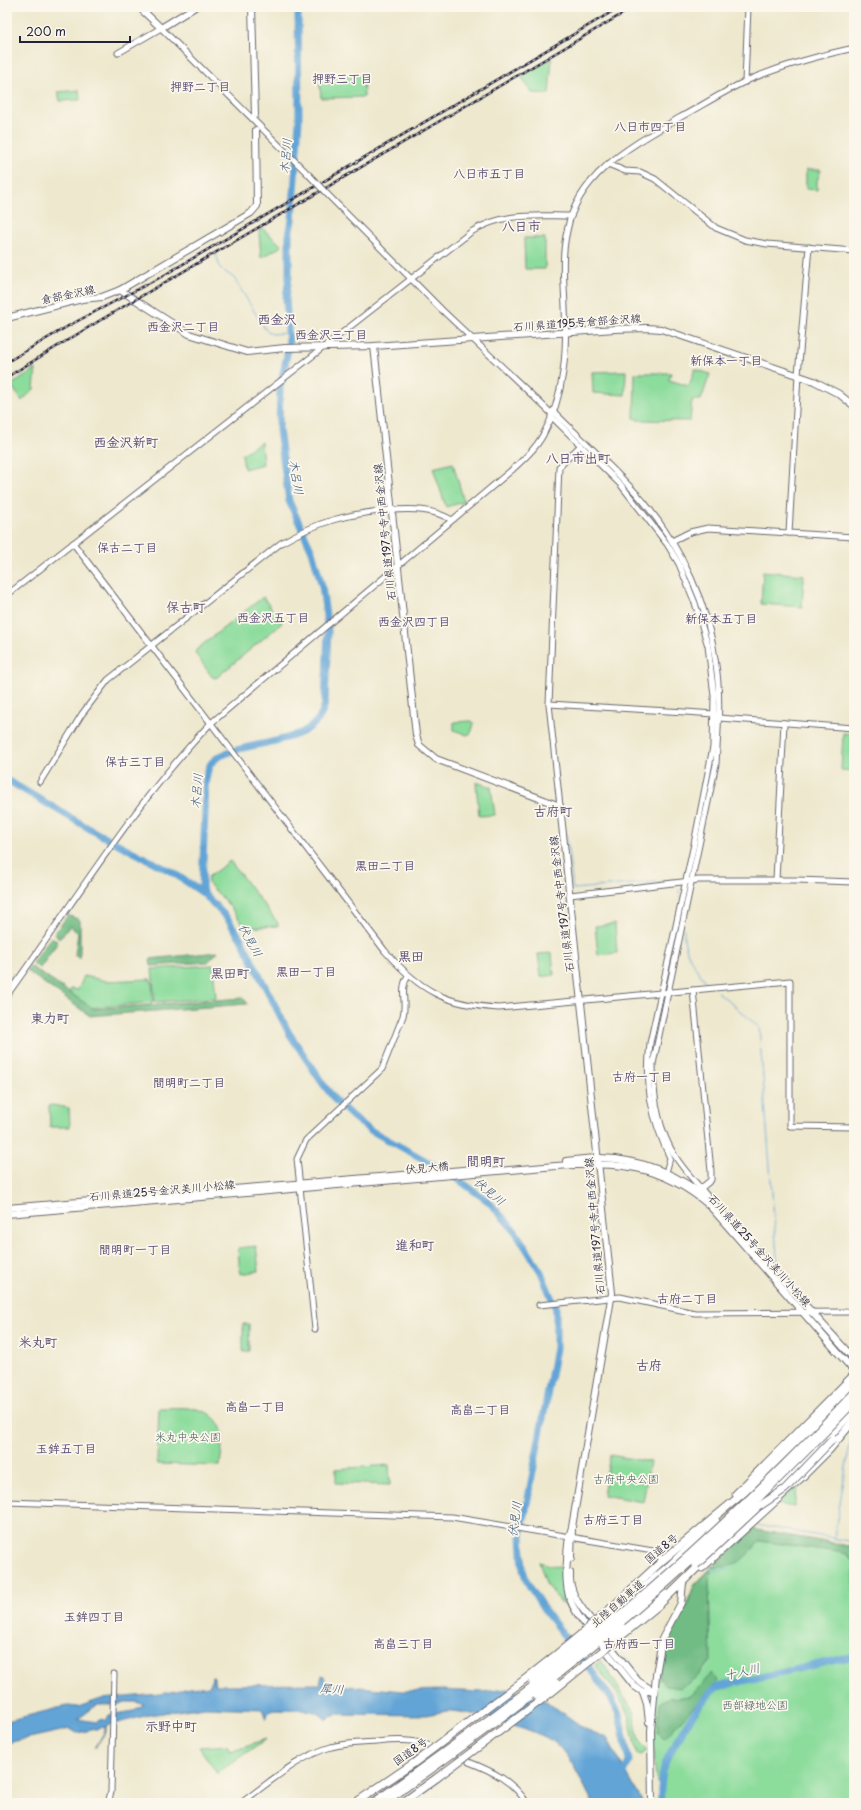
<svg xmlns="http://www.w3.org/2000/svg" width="861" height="1810" font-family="'Playpen Sans','Klee One',sans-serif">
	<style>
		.green { fill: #8cdc9c; stroke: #577f6c }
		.forest { fill: #71bc84; stroke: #4a6f60 }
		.water { fill: #62a4d6; stroke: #426388; fill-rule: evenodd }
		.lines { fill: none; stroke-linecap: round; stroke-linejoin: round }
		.stream { stroke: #62a4d6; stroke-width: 1 }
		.river { stroke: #62a4d6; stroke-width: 7 }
		.minor-tunnel { stroke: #c5c0b1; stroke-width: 5; stroke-dasharray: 5 2.5; stroke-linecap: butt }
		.minor-casing { stroke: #69676e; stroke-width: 7 }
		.major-casing { stroke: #69676e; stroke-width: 8 }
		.highway-casing { stroke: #69676e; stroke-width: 9 }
		.minor { stroke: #fff; stroke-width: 5 }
		.major { stroke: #fff; stroke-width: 6 }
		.highway { stroke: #fff; stroke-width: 7 }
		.rail-casing { stroke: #22223b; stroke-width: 2.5 }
		.rail { stroke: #fbf7ec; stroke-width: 1; stroke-dasharray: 3; stroke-linecap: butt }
		.minor-bridge-casing { stroke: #69676e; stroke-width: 7; stroke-linecap: butt }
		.highway-bridge-casing { stroke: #69676e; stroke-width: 9; stroke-linecap: butt }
		.minor-bridge { stroke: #fff; stroke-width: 5 }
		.highway-bridge { stroke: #fff; stroke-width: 7 }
		.labels { text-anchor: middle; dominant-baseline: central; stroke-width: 3.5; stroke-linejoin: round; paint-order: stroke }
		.street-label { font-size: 11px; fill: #22223b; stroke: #fbf7ec }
		.park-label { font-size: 11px; fill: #425a58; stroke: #fbf7ec }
		.neighbourhood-label { font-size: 12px; font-weight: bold; fill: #564a71; stroke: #fbf7ec }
		.water-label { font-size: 12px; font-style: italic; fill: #3c5679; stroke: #fbf7ec }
		.quarter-label { font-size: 13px; font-weight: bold; fill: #564a71; stroke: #fbf7ec }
	</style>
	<rect width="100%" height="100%" fill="#fbf7ec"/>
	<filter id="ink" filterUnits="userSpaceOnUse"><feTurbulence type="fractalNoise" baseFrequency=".025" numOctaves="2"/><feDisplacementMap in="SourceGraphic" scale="8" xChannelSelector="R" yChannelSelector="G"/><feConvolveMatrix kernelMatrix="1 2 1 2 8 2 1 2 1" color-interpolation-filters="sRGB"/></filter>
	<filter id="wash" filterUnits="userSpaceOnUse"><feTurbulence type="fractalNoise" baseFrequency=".012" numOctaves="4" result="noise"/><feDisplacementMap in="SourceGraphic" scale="16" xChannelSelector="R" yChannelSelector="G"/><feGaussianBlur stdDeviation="0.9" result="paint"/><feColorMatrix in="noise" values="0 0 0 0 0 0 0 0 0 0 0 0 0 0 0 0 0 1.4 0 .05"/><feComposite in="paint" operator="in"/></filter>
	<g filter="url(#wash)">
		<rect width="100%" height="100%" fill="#eee8ce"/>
		<g class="green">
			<polygon points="552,58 549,94 532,93 521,76"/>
			<polygon points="363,76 364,97 321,98 319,77"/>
			<polygon points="79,90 80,100 60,101 58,92"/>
			<polygon points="806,170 821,170 817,181 817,190 806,189"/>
			<polygon points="262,228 282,246 261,258 259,230"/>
			<polygon points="524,238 545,238 545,269 525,269"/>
			<polygon points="36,369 34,389 22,401 11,385"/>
			<polygon points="695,369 710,374 701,400 692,400 690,421 638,420 634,418 635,373 671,373 669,380 689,386"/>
			<polygon points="626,371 625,395 593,393 592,372"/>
			<polygon points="261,442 263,464 244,469 242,454"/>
			<polygon points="453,463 464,502 446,507 433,468"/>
			<polygon points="763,571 804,575 802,607 761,604"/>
			<polygon points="263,597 282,623 216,678 212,677 195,653 197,649"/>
			<polygon points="472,721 474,724 471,733 467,735 454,730 454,722"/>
			<polygon points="843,733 854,734 854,771 841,770"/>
			<polygon points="476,782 491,787 495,815 479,816"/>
			<polygon points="230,861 278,923 278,926 246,928 227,903 208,883 208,877"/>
			<polygon points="615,924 617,953 598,955 595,926"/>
			<polygon points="552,953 554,975 541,977 538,954"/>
			<polygon points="213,965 216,998 155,1002 152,969"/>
			<polygon points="84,976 107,981 150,979 152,983 153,1002 90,1008 67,994 71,989 78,990"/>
			<polygon points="52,1105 69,1108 70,1127 50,1127 49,1106"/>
			<polygon points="256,1246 259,1271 240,1274 238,1248"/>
			<polygon points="243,1324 249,1324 249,1351 243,1352"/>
			<path d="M159 1408C181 1408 210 1403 221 1428 224 1435 221 1457 220 1466L158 1464 157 1462Z"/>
			<polygon points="610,1455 650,1462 643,1502 603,1495"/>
			<polygon points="389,1465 390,1485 336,1483 336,1469"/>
			<polygon points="798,1485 794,1507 777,1504"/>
			<path d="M750 1529 854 1547V1803H663C663 1799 664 1794 662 1791 661 1786 656 1782 656 1777 651 1740 654 1687 664 1652 671 1628 687 1608 694 1585Z"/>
			<polygon points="539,1562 562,1568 562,1588 569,1611 547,1586"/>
			<polygon points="601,1660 633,1711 639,1741 648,1750 641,1755 637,1754 628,1714 619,1696 595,1665"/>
			<polygon points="266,1739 217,1773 199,1747 227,1745 230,1751"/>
		</g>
		<g class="forest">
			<polygon points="68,915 80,920 80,958 75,955 78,933 70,926 59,939 54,934"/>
			<polygon points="51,937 58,942 40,968 32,963"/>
			<polygon points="218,952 208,962 151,966 150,959"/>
			<polygon points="30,966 94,1009 244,998 247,1004 90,1016 27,971"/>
			<path d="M751 1529 854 1547V1563L847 1554 838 1552 760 1541C744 1558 737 1570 711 1567Z"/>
			<polygon points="709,1571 712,1572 709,1581 711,1660 698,1676 681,1688 666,1686 659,1677 667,1641 688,1604 693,1588"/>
			<polygon points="712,1673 718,1681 665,1738 657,1733 660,1703 670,1698 691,1696"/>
		</g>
		<path class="water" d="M322 1675 324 1676 326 1684 403 1691 443 1690 482 1692 507 1689 546 1701 584 1728 597 1735 606 1736 643 1803H593C582 1783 572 1758 555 1743 539 1730 468 1710 447 1711 440 1712 433 1714 426 1715L337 1714 330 1716 326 1720C316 1706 290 1710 274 1709L269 1711 266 1719 262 1709 205 1707 149 1715 106 1726V1731L95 1748 105 1731V1727L77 1733 70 1729 7 1743V1721L58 1708 68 1706 78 1707 101 1699 160 1694 190 1688 208 1686 211 1683 212 1676 214 1678 215 1685H217L320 1684ZM125 1702H136L144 1705 134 1711 109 1715 106 1721 103 1719 96 1722 78 1719 97 1705H117Z"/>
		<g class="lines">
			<g class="stream">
				<polyline points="216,253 220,268 234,278 265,329 272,334 288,333"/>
				<polyline points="566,833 573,889 668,881 674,879"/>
				<polyline points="679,890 680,897"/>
				<path d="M684 929C682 951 695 967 707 984"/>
				<polyline points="718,992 759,1027 778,1269"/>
				<polyline points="816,1322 848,1359"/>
				<polyline points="757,1525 854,1542"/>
				<polyline points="834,1537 852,1433"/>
				<polyline points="709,1569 722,1571 729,1569"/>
				<polyline points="621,1652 638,1676"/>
			</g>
			<g class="river">
				<polyline points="7,780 95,832 172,872 203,893 227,918 241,939 289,1033 323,1084 335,1100 354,1118 370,1130 452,1175 489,1202 515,1231 541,1272 556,1309 556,1348 521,1536 523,1570 527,1582 545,1611 594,1674 612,1700 619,1714 629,1761 622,1779"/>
				<path d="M203 893 202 887C203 861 204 836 205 811 206 796 203 779 210 765 214 758 222 755 230 752 261 740 320 743 325 702L328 631 322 586 312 551 289 501 279 430 280 388 289 345 286 298 289 277V236L292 220 299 121 298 7"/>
				<path d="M661 1803C660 1793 662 1770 666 1761 679 1735 696 1705 717 1687L854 1656"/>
			</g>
		</g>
	</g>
	<g filter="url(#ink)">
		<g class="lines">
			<polyline class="minor-tunnel" points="433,1747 464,1760"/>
			<defs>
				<g id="minor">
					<polyline points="118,53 161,28 309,175"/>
					<polyline points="745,82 748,7"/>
					<polyline points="608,164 625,171 640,172 655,179 716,228 745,240 767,244 854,251"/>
					<polyline points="326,193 442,310 552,414"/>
					<path d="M553 411C583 441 615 469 643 501 681 547 709 605 716 665 721 698 718 731 716 764L653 1064C653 1095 658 1129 675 1156 684 1171 697 1183 708 1197"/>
					<path d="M551 416 621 485 667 544 679 564 695 603 708 646 714 696 713 747 694 844 650 1043C645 1088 651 1117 670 1158L665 1176"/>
					<polyline points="789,533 798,375 809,247"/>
					<polyline points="672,541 690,532 708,528 854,537"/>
					<path d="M73 543 385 951C420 991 446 1005 499 1008L790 981V1126L854 1127"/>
					<path d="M7 595 471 232C504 212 534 216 571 216"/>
					<polyline points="549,704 685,712 714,714 719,718 854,728"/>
					<path d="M40 782 82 714 108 680 281 543C319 521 347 514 390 510 413 509 432 508 452 520"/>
					<polyline points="560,806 549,704 559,467 581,445"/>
					<polyline points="776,880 784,723"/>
					<polyline points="570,895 699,880 797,880 854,882"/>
					<polyline points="693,990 711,1171 711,1180 699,1190"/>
					<path d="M7 995C73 904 132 806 210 724L513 469C524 459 536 448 543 435 565 396 567 349 565 307 564 281 561 257 567 231 578 173 633 145 679 118 701 106 723 92 746 81 781 66 817 56 854 48"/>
					<polyline points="539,1305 620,1297 695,1313 854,1312"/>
					<path d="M315 1329 297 1159 306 1140 382 1069 403 1016C407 1002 399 989 408 976"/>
					<polyline points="7,1502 452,1517 653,1551 663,1560"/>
					<path d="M469 1762C492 1771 513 1781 527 1803"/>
					<polyline points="108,1803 111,1792 114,1674"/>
					<path d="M241 1803C269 1783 297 1757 331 1747 346 1743 361 1743 377 1742 395 1740 413 1739 431 1746"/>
				</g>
				<g id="major">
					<polyline points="139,7 161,28 195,7"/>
					<polyline points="252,7 255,115"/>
					<polyline points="120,290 251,213 257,206 256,130"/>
					<polyline points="7,318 82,299 102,297 120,290 189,334 247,352 285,348 374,346 615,329 647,328 661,329 814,381 839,394 854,406"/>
					<path d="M374 346 416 735 419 745 436 759 560 806 612 1293 572 1527C568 1538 567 1549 567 1561 564 1593 570 1607 591 1632"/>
					<path d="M566 1161C577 1160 589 1158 600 1158 643 1159 682 1176 714 1204L854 1359"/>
					<polyline points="7,1208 487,1168"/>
					<path d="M7 1214 556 1166C618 1162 660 1163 710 1206L854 1371"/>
					<polyline points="571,1558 572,1529"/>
					<path d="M570 1573C568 1594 584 1611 596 1626"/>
					<polyline points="607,1642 638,1681 652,1690"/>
					<polyline points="603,1647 634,1686 643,1692 654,1690"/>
					<polyline points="643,1692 647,1704 649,1722"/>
					<polyline points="652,1803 651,1731 656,1675 662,1639 681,1603 683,1583"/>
				</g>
				<g id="highway">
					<polyline points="736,1494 854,1375"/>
					<polyline points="768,1498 854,1411"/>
					<polyline points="702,1568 803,1476 829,1450 854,1420"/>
					<polyline points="609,1610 663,1560 758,1481 854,1384"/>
					<polyline points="612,1614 669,1566 716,1521"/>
					<polyline points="623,1628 666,1594"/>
					<polyline points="626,1632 659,1605 704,1561"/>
					<polyline points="355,1803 414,1763"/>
					<polyline points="402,1803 438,1777"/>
				</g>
			</defs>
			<use href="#minor" class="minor-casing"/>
			<use href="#major" class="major-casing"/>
			<use href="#highway" class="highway-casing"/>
			<use href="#minor" class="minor"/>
			<use href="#major" class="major"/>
			<use href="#highway" class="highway"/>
			<defs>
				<g id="rail">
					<polyline points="7,362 70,325 161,277 620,7"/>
					<polyline points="7,377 99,321 634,7"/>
				</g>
			</defs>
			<use href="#rail" class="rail-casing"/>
			<use href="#rail" class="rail"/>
			<defs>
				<polyline id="minor-bridge" points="309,175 326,193"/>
				<g id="highway-bridge">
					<polyline points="696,1565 758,1507 785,1489 833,1439"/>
					<polyline points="603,1645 623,1628"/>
					<polyline points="532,1681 612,1614"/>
					<polyline points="537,1696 556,1683"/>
					<path d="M414 1763C480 1713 547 1665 609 1610"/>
					<polyline points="438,1777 548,1695 626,1632"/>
					<path d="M373 1803C445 1751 518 1700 587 1643 681 1566 770 1482 854 1393"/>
					<path d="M384 1803C454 1753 524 1703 590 1648 684 1572 771 1489 854 1402"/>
				</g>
			</defs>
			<use href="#minor-bridge" class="minor-bridge-casing"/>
			<use href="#highway-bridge" class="highway-bridge-casing"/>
			<use href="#minor-bridge" class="minor-bridge"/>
			<use href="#highway-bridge" class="highway-bridge"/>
		</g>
	</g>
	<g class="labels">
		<g class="street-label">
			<text transform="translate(68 294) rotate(-12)">倉部金沢線</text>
			<text transform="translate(577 322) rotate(-4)">石川県道195号倉部金沢線</text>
			<text transform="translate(384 532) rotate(-96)">石川県道197号寺中西金沢線</text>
			<text transform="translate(561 904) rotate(-97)">石川県道197号寺中西金沢線</text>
			<text transform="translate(427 1167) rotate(-5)">伏見大橋</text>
			<text transform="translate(162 1190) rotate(-5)">石川県道25号金沢美川小松線</text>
			<text transform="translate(594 1226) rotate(-95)">石川県道197号寺中西金沢線</text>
			<text transform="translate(760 1250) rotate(48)">石川県道25号金沢美川小松線</text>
			<text transform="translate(661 1548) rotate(-40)">国道8号</text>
			<text transform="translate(617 1603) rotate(-41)">北陸自動車道</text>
			<text transform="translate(410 1751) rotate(-36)">国道8号</text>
		</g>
		<g class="park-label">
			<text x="188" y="1436">米丸中央公園</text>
			<text x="626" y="1478">古府中央公園</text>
			<text x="755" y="1704">西部緑地公園</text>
		</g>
		<g class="neighbourhood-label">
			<text x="342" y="78">押野三丁目</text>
			<text x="200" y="86">押野二丁目</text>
			<text x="650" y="126">八日市四丁目</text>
			<text x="489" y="173">八日市五丁目</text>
			<text x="183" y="326">西金沢二丁目</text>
			<text x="331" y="334">西金沢三丁目</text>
			<text x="726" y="360">新保本一丁目</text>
			<text x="127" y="547">保古二丁目</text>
			<text x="273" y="617">西金沢五丁目</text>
			<text x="721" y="618">新保本五丁目</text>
			<text x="414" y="621">西金沢四丁目</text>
			<text x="135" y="761">保古三丁目</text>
			<text x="385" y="865">黒田二丁目</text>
			<text x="306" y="971">黒田一丁目</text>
			<text x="642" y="1076">古府一丁目</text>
			<text x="189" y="1082">間明町二丁目</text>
			<text x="135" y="1249">間明町一丁目</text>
			<text x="687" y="1298">古府二丁目</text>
			<text x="255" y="1406">高畠一丁目</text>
			<text x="480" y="1409">高畠二丁目</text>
			<text x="66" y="1448">玉鉾五丁目</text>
			<text x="613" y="1519">古府三丁目</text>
			<text x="94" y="1616">玉鉾四丁目</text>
			<text x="403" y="1643">高畠三丁目</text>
			<text x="639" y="1643">古府西一丁目</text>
		</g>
		<g class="water-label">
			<text transform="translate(285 156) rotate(-85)">木呂川</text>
			<text transform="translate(297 477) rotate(81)">木呂川</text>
			<text transform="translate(196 791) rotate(-85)">木呂川</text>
			<text transform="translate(251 940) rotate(61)">伏見川</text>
			<text transform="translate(490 1191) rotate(40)">伏見川</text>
			<text transform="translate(514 1519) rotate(-82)">伏見川</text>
			<text transform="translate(742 1671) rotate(-13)">十人川</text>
			<text transform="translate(332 1688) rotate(4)">犀川</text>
		</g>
		<g class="quarter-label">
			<text x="521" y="225">八日市</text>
			<text x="277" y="318">西金沢</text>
			<text x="126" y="441">西金沢新町</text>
			<text x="578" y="457">八日市出町</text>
			<text x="186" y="606">保古町</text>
			<text x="553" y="810">古府町</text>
			<text x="411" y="955">黒田</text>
			<text x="230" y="972">黒田町</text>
			<text x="50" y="1017">東力町</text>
			<text x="486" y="1160">間明町</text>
			<text x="415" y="1244">進和町</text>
			<text x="38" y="1341">米丸町</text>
			<text x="649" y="1364">古府</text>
			<text x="171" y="1725">示野中町</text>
		</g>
	</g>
	<rect width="861" height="1810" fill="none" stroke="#fbf7ec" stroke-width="24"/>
	<path d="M20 36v6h110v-6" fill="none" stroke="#22223b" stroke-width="2"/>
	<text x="26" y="36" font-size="12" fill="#22223b" stroke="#fbf7ec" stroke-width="3" paint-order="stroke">200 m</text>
</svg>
